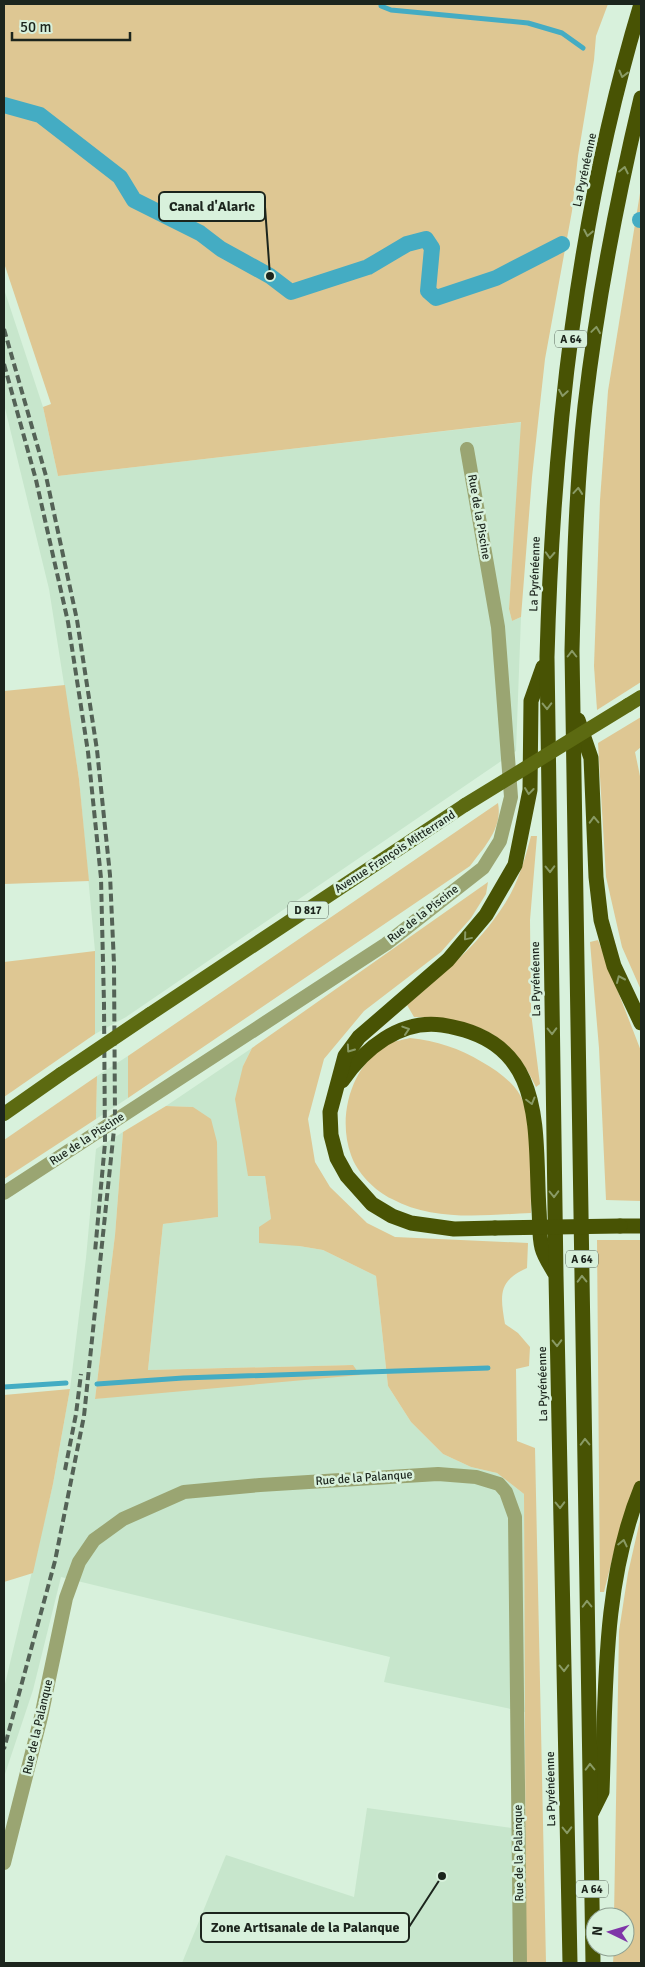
<svg xmlns="http://www.w3.org/2000/svg" width="645" height="1967" font-family="Signika,sans-serif">
	<style>
		.built { fill: #c7e6cc }
		.green { fill: #dec793 }
		.lines { fill: none; stroke-linecap: round; stroke-linejoin: round }
		.stream { stroke: #44acc3; stroke-width: 5 }
		.canal { stroke: #44acc3; stroke-width: 16 }
		.minor { stroke: #9aa572; stroke-width: 14 }
		.primary { stroke: #5c6a11; stroke-width: 14 }
		.motorway { stroke: #485304; stroke-width: 15 }
		.rail { stroke: #546256; stroke-width: 4; stroke-dasharray: 8 4; stroke-linecap: butt }
		.primary-bridge { stroke: #5c6a11; stroke-width: 14 }
		.motorway-bridge { stroke: #485304; stroke-width: 15 }
		.oneway { stroke: #899a65 }
		.labels { text-anchor: middle; dominant-baseline: central; stroke-width: 5; stroke-linejoin: round; paint-order: stroke }
		.shield { fill: #d8f1dc; stroke: #546256; stroke-width: 1 }
		.shield-label { font-size: 11px; font-weight: bold; fill: #1c251d }
		.street-label { font-size: 12px; fill: #1c251d; stroke: #d8f1dc }
		.leader { fill: none; stroke: #1c251d; stroke-width: 2 }
		.callout-dot { fill: #1c251d; stroke: #d8f1dc; stroke-width: 2 }
		.callout { fill: #d8f1dc; stroke: #1c251d; stroke-width: 2 }
		.callout-label { font-size: 14px; text-anchor: middle; font-weight: bold; fill: #1c251d }
	</style>
	<rect width="100%" height="100%" fill="#d8f1dc"/>
	<g class="built">
		<polygon points="4,289 43,407 58,476 522,422 509,609 512,621 521,617 516,751 126,1017 95,1034 95,951 79,779 49,589 4,404"/>
		<polygon points="252,1048 243,1066 248,1175 265,1176 271,1219 299,1246 323,1250 376,1276 388,1386 411,1422 443,1454 471,1467 497,1473 524,1494 525,1712 384,1682 390,1657 61,1577 33,1690 4,1777 4,1688 53,1484 70,1389 86,1258 96,1149 123,1132 115,1235 95,1399 353,1365 148,1370 163,1224 218,1217 193,1107 166,1106"/>
		<polygon points="128,1056 128,1098 96,1119 97,1076"/>
		<polygon points="367,1808 526,1830 527,1963 182,1963 226,1855 354,1897"/>
	</g>
	<g class="green">
		<polygon points="4,4 608,4 596,36 594,60 578,156 572,211 545,359 532,477 521,617 512,621 509,609 521,422 58,476 43,407 51,404 4,263"/>
		<polygon points="641,187 641,682 597,710 594,666 600,500 608,391"/>
		<polygon points="65,685 79,779 89,881 4,884 4,691"/>
		<polygon points="641,717 641,747 635,752 641,781 641,990 622,947 606,877 598,743"/>
		<path d="M498 803C503 828 484 847 470 866L128 1098V1056Z"/>
		<path d="M531 836H537L530 920 531 1013 540 1084 536 1087C509 1030 474 1019 414 1017L407 1005C444 973 487 938 511 893 520 876 526 855 531 836Z"/>
		<path d="M488 882 486 894 471 918 441 952 364 1011 324 1059 308 1119 315 1162 330 1187 367 1223 395 1237 528 1243 527 1268C498 1281 500 1295 505 1324L518 1333 530 1347 529 1366 516 1369 517 1441 535 1448 546 1963H526L524 1494 497 1473 471 1467 443 1454 411 1422 388 1386 376 1276 323 1250 299 1246 259 1243V1227L271 1219 265 1176H248L235 1099 243 1066 252 1048Z"/>
		<polygon points="598,940 641,1051 641,1201 606,1200 599,1048 590,942"/>
		<polygon points="95,951 95,1034 4,1097 4,962"/>
		<path d="M410 1038C437 1041 459 1048 482 1062 496 1070 512 1081 520 1095 535 1123 530 1181 531 1213 485 1215 434 1222 392 1199 375 1191 357 1173 351 1155 337 1117 351 1065 388 1044 394 1041 403 1040 410 1038Z"/>
		<polygon points="97,1076 96,1119 4,1179 4,1140"/>
		<polygon points="166,1106 193,1107 211,1119 217,1142 218,1217 163,1224 148,1370 353,1365 360,1375 95,1399 115,1235 123,1132"/>
		<polygon points="597,1240 641,1240 641,1477 618,1536 604,1592 600,1592"/>
		<polygon points="70,1389 53,1484 33,1573 4,1582 4,1395"/>
		<polygon points="641,1516 641,1960 639,1963 613,1963 614,1947 625,1947 625,1917 614,1917 619,1631 628,1573"/>
	</g>
	<g class="lines">
		<g class="stream">
			<polyline points="381,4 381,6 391,10 528,23 562,33 583,48"/>
			<polyline points="97,1384 183,1378 488,1368"/>
			<polyline points="4,1387 66,1383"/>
		</g>
		<g class="canal">
			<polyline points="4,105 40,115 120,177 134,200 200,233 221,249 270,276 291,292 368,267 407,244 426,239 432,248 428,291 436,298 496,278 562,244"/>
			<polyline points="640,220 641,220"/>
		</g>
		<g class="minor">
			<polyline points="4,1193 386,944 483,868 500,841 511,797 498,627 467,449"/>
			<polyline points="4,1863 41,1717 66,1598 79,1562 94,1540 123,1519 184,1492 260,1485 438,1474 476,1477 499,1484 506,1492 515,1517 520,1963"/>
		</g>
		<g class="primary">
			<polyline points="628,705 641,697"/>
			<polyline points="150,1014 465,805"/>
			<polyline points="4,1114 61,1074"/>
		</g>
		<g class="motorway">
			<polyline points="578,720 591,758 596,877 601,920 614,966 641,1023"/>
			<path d="M342 1081C364 1049 400 1019 442 1025 548 1041 534 1129 539 1210 540 1222 539 1237 542 1248 544 1256 550 1265 554 1272"/>
			<polyline points="620,1226 641,1226"/>
			<polyline points="495,1228 454,1229 411,1223 392,1216 372,1204 347,1176 337,1158 331,1135 330,1112 345,1056 359,1037 448,960 486,915 515,865 530,790 531,701 543,667"/>
			<path d="M592 1812 602 1792C606 1691 602 1583 641 1488"/>
			<path d="M570 1963 556 1276 547 657C553 437 577 215 641 4"/>
			<path d="M593 1963 572 651C574 570 576 488 585 406 597 302 617 199 641 98"/>
		</g>
		<g class="rail">
			<polyline points="4,329 46,476 77,620 97,750 110,875 114,964 115,1120 84,1416 55,1561 4,1749"/>
			<polyline points="4,364 36,480 68,622 88,752 101,878 104,1004 105,1143 95,1252"/>
			<polyline points="65,1470 76,1414 81,1374"/>
		</g>
		<g class="primary-bridge">
			<polyline points="465,805 628,705"/>
			<polyline points="61,1074 150,1014"/>
		</g>
		<polyline class="motorway-bridge" points="495,1228 620,1226"/>
	</g>
	<defs><path id="oneway-chevron" d="M-2-3.5L2.5 0L-2 3.5" fill="none" stroke-width="1.6" stroke-linecap="round" stroke-linejoin="round" transform="scale(1.25)"/></defs>
	<g class="oneway">
		<use href="#oneway-chevron" transform="translate(623 74) rotate(104)"/>
		<use href="#oneway-chevron" transform="translate(624 170) rotate(-78)"/>
		<use href="#oneway-chevron" transform="translate(588 233) rotate(101)"/>
		<use href="#oneway-chevron" transform="translate(596 330) rotate(-82)"/>
		<use href="#oneway-chevron" transform="translate(563 393) rotate(99)"/>
		<use href="#oneway-chevron" transform="translate(578 491) rotate(-85)"/>
		<use href="#oneway-chevron" transform="translate(550 555) rotate(93)"/>
		<use href="#oneway-chevron" transform="translate(572 654) rotate(-90)"/>
		<use href="#oneway-chevron" transform="translate(547 706) rotate(89)"/>
		<use href="#oneway-chevron" transform="translate(529 791) rotate(97)"/>
		<use href="#oneway-chevron" transform="translate(594 820) rotate(-92)"/>
		<use href="#oneway-chevron" transform="translate(550 869) rotate(89)"/>
		<use href="#oneway-chevron" transform="translate(467 937) rotate(130)"/>
		<use href="#oneway-chevron" transform="translate(620 979) rotate(-114)"/>
		<use href="#oneway-chevron" transform="translate(406 1030) rotate(-18)"/>
		<use href="#oneway-chevron" transform="translate(552 1031) rotate(89)"/>
		<use href="#oneway-chevron" transform="translate(350 1049) rotate(125)"/>
		<use href="#oneway-chevron" transform="translate(531 1101) rotate(75)"/>
		<use href="#oneway-chevron" transform="translate(554 1194) rotate(89)"/>
		<use href="#oneway-chevron" transform="translate(582 1279) rotate(-91)"/>
		<use href="#oneway-chevron" transform="translate(557 1343) rotate(89)"/>
		<use href="#oneway-chevron" transform="translate(585 1442) rotate(-91)"/>
		<use href="#oneway-chevron" transform="translate(560 1505) rotate(89)"/>
		<use href="#oneway-chevron" transform="translate(623 1543) rotate(-77)"/>
		<use href="#oneway-chevron" transform="translate(587 1604) rotate(-91)"/>
		<use href="#oneway-chevron" transform="translate(564 1668) rotate(89)"/>
		<use href="#oneway-chevron" transform="translate(590 1767) rotate(-91)"/>
		<use href="#oneway-chevron" transform="translate(567 1830) rotate(89)"/>
	</g>
	<g class="labels">
		<g class="shield">
			<rect x="555" y="330.5" width="32" height="17" rx="4"/>
			<rect x="288" y="901.5" width="40" height="17" rx="4"/>
			<rect x="566" y="1250.5" width="32" height="17" rx="4"/>
			<rect x="576" y="1880.5" width="32" height="17" rx="4"/>
		</g>
		<g class="shield-label">
			<text x="571" y="339">A 64</text>
			<text x="308" y="910">D 817</text>
			<text x="582" y="1259">A 64</text>
			<text x="592" y="1889">A 64</text>
		</g>
		<g class="street-label">
			<text transform="translate(585 170) rotate(-78)">La Pyrénéenne</text>
			<text transform="translate(479 517) rotate(80)">Rue de la Piscine</text>
			<text transform="translate(535 574) rotate(-88)">La Pyrénéenne</text>
			<text transform="translate(395 852) rotate(-33)">Avenue François Mitterrand</text>
			<text transform="translate(423 914) rotate(-38)">Rue de la Piscine</text>
			<text transform="translate(536 979) rotate(-91)">La Pyrénéenne</text>
			<text transform="translate(87 1139) rotate(-33)">Rue de la Piscine</text>
			<text transform="translate(543 1384) rotate(-91)">La Pyrénéenne</text>
			<text transform="translate(364 1478) rotate(-4)">Rue de la Palanque</text>
			<text transform="translate(38 1727) rotate(-77)">Rue de la Palanque</text>
			<text transform="translate(551 1789) rotate(-91)">La Pyrénéenne</text>
			<text transform="translate(519 1853) rotate(-91)">Rue de la Palanque</text>
		</g>
	</g>
	<path class="leader" d="M270 276L265 207M442 1876L409 1927"/>
	<g class="callout-dot">
		<circle cx="270" cy="276" r="5"/>
		<circle cx="442" cy="1876" r="5"/>
	</g>
	<g class="callout">
		<rect x="159" y="192" width="106" height="29" rx="5"/>
		<rect x="201" y="1913" width="208" height="29" rx="5"/>
	</g>
	<g class="callout-label">
		<text x="212" y="211">Canal d'Alaric</text>
		<text x="305" y="1932">Zone Artisanale de la Palanque</text>
	</g>
	<rect width="645" height="1967" fill="none" stroke="#1c251d" stroke-width="10"/>
	<g transform="translate(610 1932) rotate(275)"><circle r="24" fill="#d8f1dc" stroke="#8d9f90"/>
	<path d="M0-4L9 19L0 12L-9 19Z" fill="#7f36a8"/>
	<text y="-8" font-size="14" font-weight="bold" text-anchor="middle" fill="#1c251d">N</text>
	</g>
	<path d="M12 32v8h118v-8" fill="none" stroke="#1c251d" stroke-width="2.5"/>
	<text x="20" y="32" font-size="15" fill="#1c251d" stroke="#d8f1dc" stroke-width="4" paint-order="stroke">50 m</text>
</svg>
